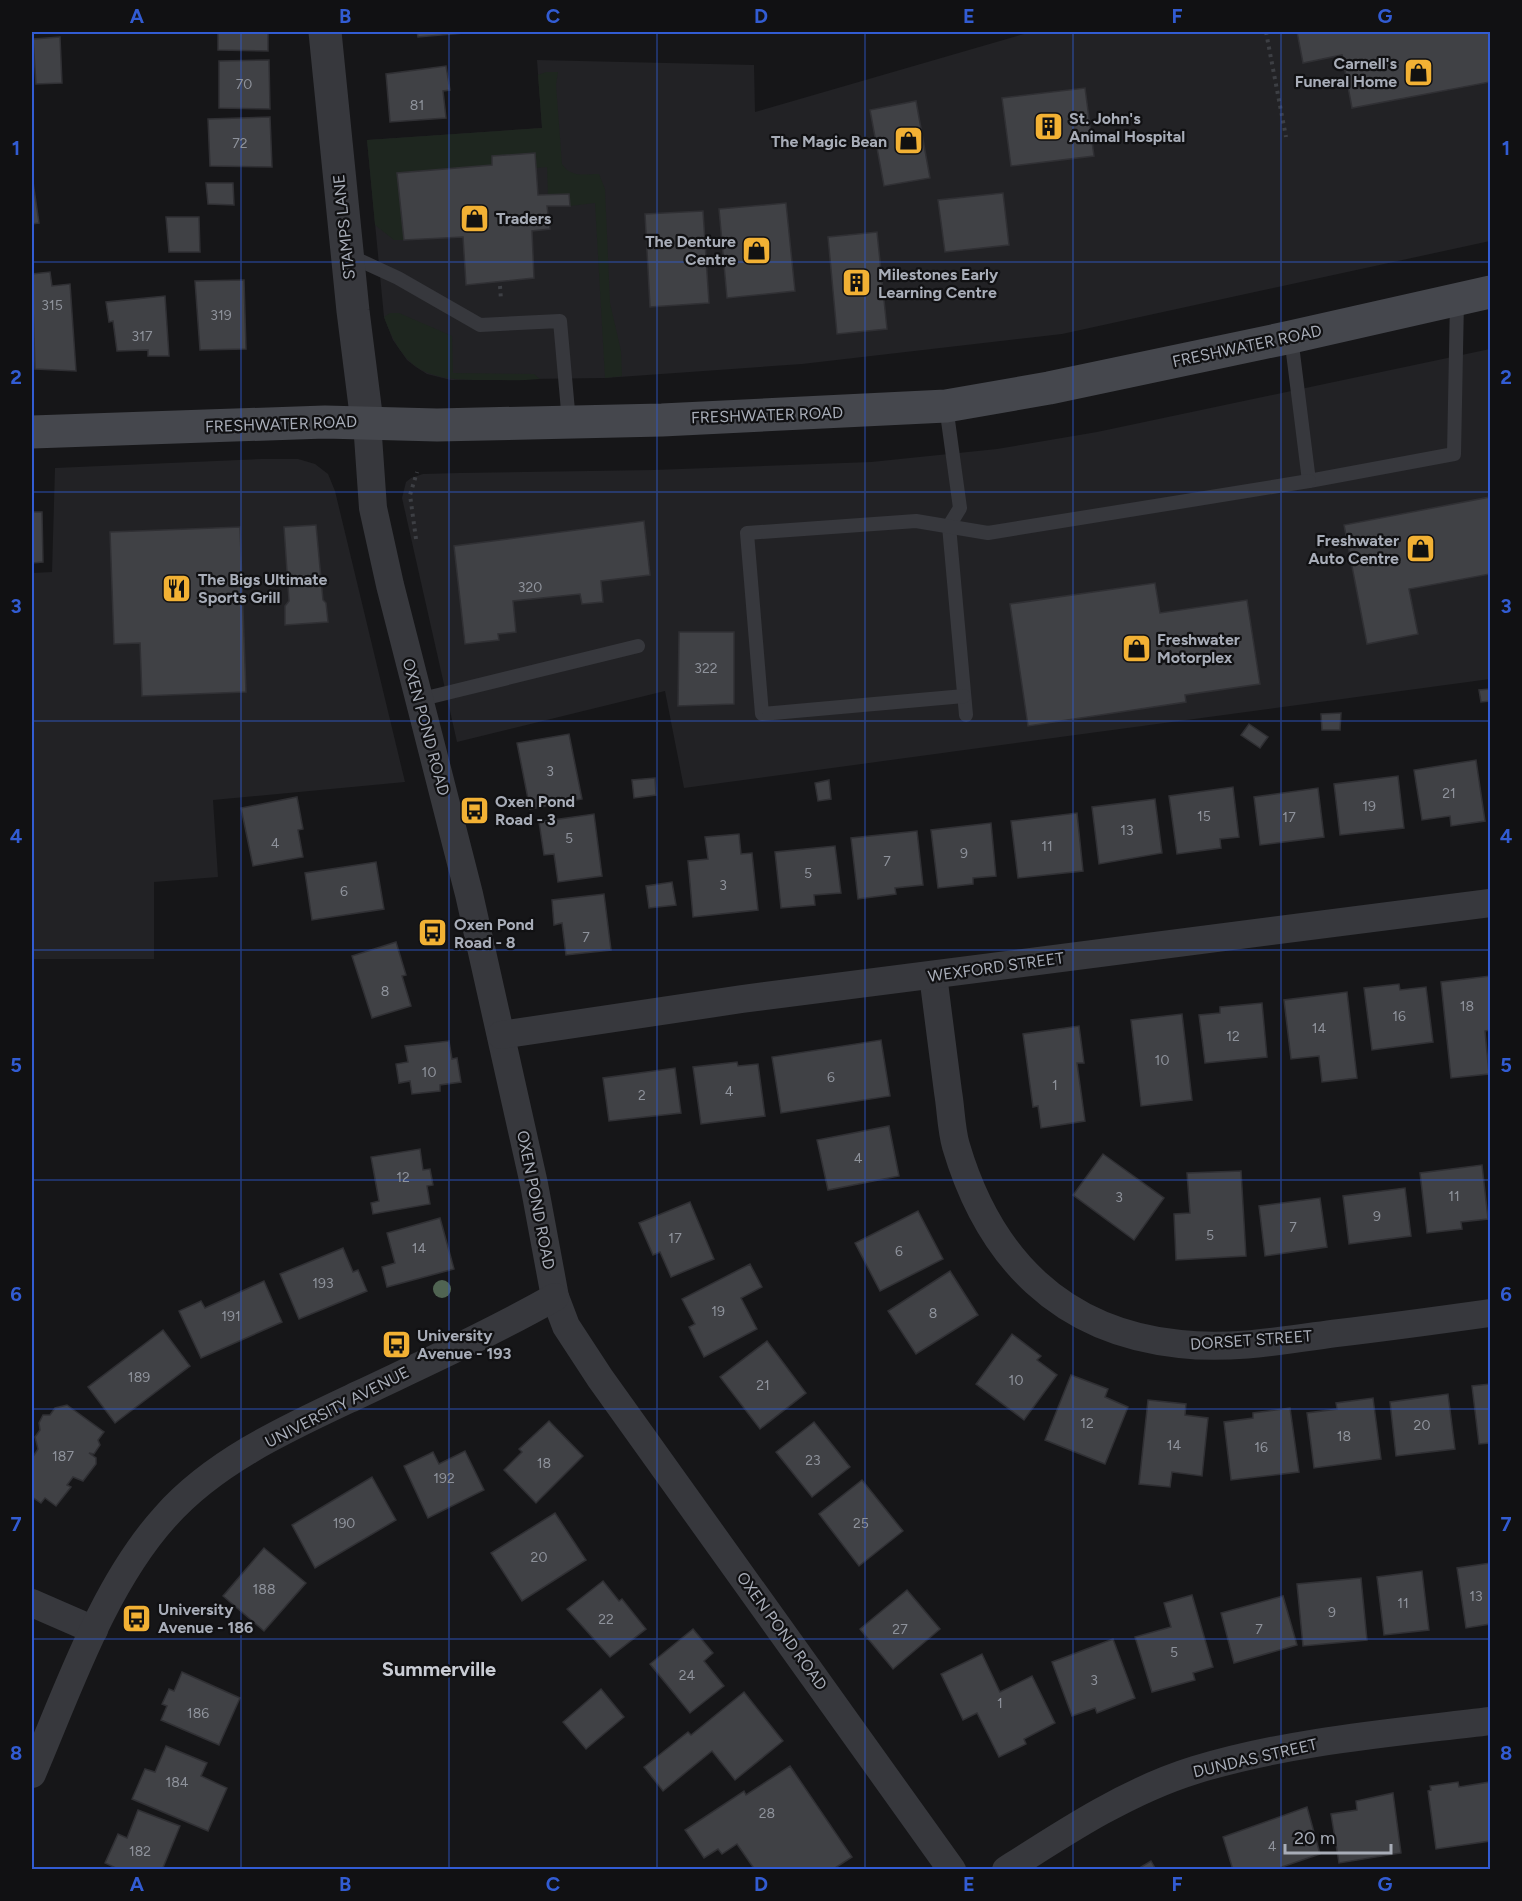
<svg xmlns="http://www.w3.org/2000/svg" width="1522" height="1901" font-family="Figtree,sans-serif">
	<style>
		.built { fill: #222225 }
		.green { fill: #1e261f }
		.building { fill: #404145; stroke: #303034; stroke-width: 1.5 }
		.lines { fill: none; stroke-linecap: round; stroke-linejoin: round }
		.path { stroke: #3d3f44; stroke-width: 4; stroke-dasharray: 3 4.5; stroke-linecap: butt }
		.service { stroke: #37383d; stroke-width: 14 }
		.minor { stroke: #37383d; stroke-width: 28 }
		.tertiary { stroke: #37383d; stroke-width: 33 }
		.secondary { stroke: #45474d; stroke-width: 33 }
		.tree { fill: #506452 }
		.grid { fill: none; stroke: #325cd3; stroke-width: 1.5; stroke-opacity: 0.55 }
		.labels { text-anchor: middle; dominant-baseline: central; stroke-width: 4.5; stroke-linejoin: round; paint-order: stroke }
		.number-label { font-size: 14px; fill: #8e929b }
		.poi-label { font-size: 16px; font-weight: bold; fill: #a8adb8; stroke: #111113; text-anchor: start }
		.street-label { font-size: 16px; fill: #a8adb8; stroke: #111113 }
		.quarter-label { font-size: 20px; font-weight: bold; fill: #c9ccd4; stroke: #111113 }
		.neatline { fill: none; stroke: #325cd3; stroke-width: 2 }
		.grid-label { font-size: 20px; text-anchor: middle; font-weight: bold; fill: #325cd3 }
	</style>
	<rect width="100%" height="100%" fill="#161618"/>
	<g class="built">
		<polygon points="1031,32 1490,32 1490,241 1062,334 802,364 605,378 451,380 427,374 416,367 407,360 393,340 384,317 367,140 542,128 537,60 754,65 755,112"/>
		<polygon points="1490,349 1490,679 684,788 665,691 457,742 402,498 406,482 411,478 423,474 459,473 653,470 871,462 997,449 1097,432"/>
		<polygon points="262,459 298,459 315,464 328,474 335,491 405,782 213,800 218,877 154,882 154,959 32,959 32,573 52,572 55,468"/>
	</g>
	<g class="green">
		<path d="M546 72H558L556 85 562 164C571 178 584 174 599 174L605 189 610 303 621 351 622 376 605 378 595 203 570 206 548 195 547 167 536 168 492 156V165L398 173 404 240H394L375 225 367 140 542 128 538 75Z"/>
		<path d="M390 313H399L452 336 453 373 534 374 540 379C521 381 502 380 483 380 428 380 404 372 384 317Z"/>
	</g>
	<g class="building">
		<polygon points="218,32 268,32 268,51 218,50"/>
		<polygon points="417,32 476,32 418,37"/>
		<polygon points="1297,32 1490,32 1490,82 1352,108 1342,55 1303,63"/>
		<polygon points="60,37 62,83 36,84 33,39"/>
		<polygon points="269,60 270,109 219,108 219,61"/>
		<polygon points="446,66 450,90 443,91 446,118 390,122 386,74"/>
		<polygon points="1085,88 1094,156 1011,166 1002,98"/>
		<polygon points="916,101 930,178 884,186 870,110"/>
		<polygon points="270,117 272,167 210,166 208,119"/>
		<polygon points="535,153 538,195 569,194 570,206 547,206 550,229 532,231 534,278 466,285 463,237 404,240 397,173 492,165 492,156"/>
		<polygon points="32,175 39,223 32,224"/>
		<polygon points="206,183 233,183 234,205 208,204"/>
		<polygon points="1003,193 1009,245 945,252 938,200"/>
		<polygon points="786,203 795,291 727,298 719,209"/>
		<polygon points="703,211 709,303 650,307 645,214"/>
		<polygon points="166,217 199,217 200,252 169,252"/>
		<polygon points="877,232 887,329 837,334 828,237"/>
		<polygon points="50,272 52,286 70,284 76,371 35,369 32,274"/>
		<polygon points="244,280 246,349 200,350 195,281"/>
		<polygon points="165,296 169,356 148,356 148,350 117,351 113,321 109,322 106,302"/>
		<polygon points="1490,497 1490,574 1409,589 1418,634 1367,644 1344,525"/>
		<polygon points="32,512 42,512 43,562 32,563"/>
		<polygon points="644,521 650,575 601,581 603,602 582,604 580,594 513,601 516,632 498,634 499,640 465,644 454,546"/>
		<polygon points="316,525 323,600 326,603 328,622 285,625 285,606 289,601 284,527"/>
		<polygon points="240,527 246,692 142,696 140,643 114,644 110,532"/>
		<polygon points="1155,583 1160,613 1247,600 1260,684 1185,695 1186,702 1028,726 1010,604"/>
		<polygon points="679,632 734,632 734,704 678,706"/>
		<polygon points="1490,689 1490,701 1481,702 1479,690"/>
		<polygon points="1341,713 1340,730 1322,730 1321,714"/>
		<polygon points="1249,724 1268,737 1260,748 1241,735"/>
		<polygon points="569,734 582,799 530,809 517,743"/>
		<polygon points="1476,760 1485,821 1451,826 1450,816 1422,820 1414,770"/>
		<polygon points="1398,776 1404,828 1340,835 1334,784"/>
		<polygon points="655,778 656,795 634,798 632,780"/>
		<polygon points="829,780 831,799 818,801 815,783"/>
		<polygon points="1233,787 1239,837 1220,839 1221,848 1177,854 1169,796"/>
		<polygon points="1318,788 1324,837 1260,845 1254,797"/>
		<polygon points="297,797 303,829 298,830 303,857 253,866 241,808"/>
		<polygon points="1155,799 1162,853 1099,864 1092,807"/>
		<polygon points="1077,813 1083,871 1018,878 1011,821"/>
		<polygon points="594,814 602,876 558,882 554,854 544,855 539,822"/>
		<polygon points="991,823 996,876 973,878 973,884 938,888 931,830"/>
		<polygon points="917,831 923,885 895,888 896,894 858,899 851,838"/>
		<polygon points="739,834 741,854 752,853 758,910 693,917 688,861 708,859 705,837"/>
		<polygon points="835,846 841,893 814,895 815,905 781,908 775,852"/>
		<polygon points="376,862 384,909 312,920 305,873"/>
		<polygon points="672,882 676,905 649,908 646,886"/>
		<polygon points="604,894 611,950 566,955 562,923 554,925 552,900"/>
		<polygon points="396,942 406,975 402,976 411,1006 372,1018 352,956"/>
		<polygon points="1490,976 1490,1030 1485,1031 1489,1074 1451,1078 1441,982"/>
		<polygon points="1399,984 1400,990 1426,987 1433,1042 1372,1050 1364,988"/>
		<polygon points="1347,992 1357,1078 1322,1082 1319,1056 1291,1059 1284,1000"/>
		<polygon points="1262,1003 1267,1057 1205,1063 1199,1015 1220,1013 1220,1007"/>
		<polygon points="1182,1014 1192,1100 1141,1106 1131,1020"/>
		<polygon points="1079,1026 1084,1063 1077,1063 1085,1121 1041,1128 1038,1106 1033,1107 1023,1034"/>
		<polygon points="881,1040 890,1096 781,1113 772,1057"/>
		<polygon points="449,1041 452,1059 457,1058 461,1082 440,1085 440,1091 412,1094 410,1081 399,1083 396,1064 408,1062 405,1046"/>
		<polygon points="737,1062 738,1066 758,1064 765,1116 701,1124 693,1067"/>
		<polygon points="675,1068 681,1113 609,1121 603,1078"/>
		<polygon points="889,1126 899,1176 828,1190 817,1140"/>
		<polygon points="420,1149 423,1170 430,1169 433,1185 427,1186 430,1204 373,1214 371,1203 379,1201 371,1157"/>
		<polygon points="1103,1154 1164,1198 1134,1240 1073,1195"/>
		<polygon points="1482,1165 1488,1219 1461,1222 1462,1229 1427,1233 1420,1173"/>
		<polygon points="1241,1171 1246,1256 1176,1260 1174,1214 1190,1213 1187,1173"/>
		<polygon points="1405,1188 1411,1236 1349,1244 1343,1196"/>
		<polygon points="1320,1198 1327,1247 1265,1256 1259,1206"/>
		<polygon points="690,1202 714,1259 671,1277 660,1252 653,1255 639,1223"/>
		<polygon points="918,1211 943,1259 880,1291 855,1243"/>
		<polygon points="440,1218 454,1269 387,1287 382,1267 395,1263 387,1233"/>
		<polygon points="343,1248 353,1272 358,1270 367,1291 299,1319 280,1274"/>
		<polygon points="750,1264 762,1287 741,1298 757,1329 704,1357 689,1327 695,1324 682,1299"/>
		<polygon points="950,1271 978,1315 916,1354 888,1311"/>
		<polygon points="264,1281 282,1322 201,1358 179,1311 201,1301 205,1308"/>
		<polygon points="163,1330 190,1366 115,1423 88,1387"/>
		<polygon points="1012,1334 1041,1356 1037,1360 1057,1375 1024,1420 976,1384"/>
		<polygon points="767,1341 806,1393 760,1429 720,1377"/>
		<polygon points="1071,1375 1108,1389 1105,1397 1128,1407 1105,1464 1045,1440"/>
		<polygon points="1490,1384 1490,1443 1479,1444 1472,1386"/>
		<polygon points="1448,1394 1455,1449 1396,1456 1390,1402"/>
		<polygon points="1373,1398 1381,1459 1314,1468 1307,1413 1337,1409 1336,1403"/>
		<polygon points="1148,1400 1186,1404 1185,1415 1208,1418 1202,1476 1172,1472 1170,1487 1139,1484"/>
		<polygon points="67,1405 104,1432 98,1440 100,1445 94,1454 89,1453 96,1458 96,1464 83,1481 73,1477 67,1485 71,1487 56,1506 45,1498 41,1503 32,1497 32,1458 38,1449 35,1437 40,1430 39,1423 43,1415 50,1415 55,1408"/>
		<polygon points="1290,1408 1299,1472 1231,1480 1224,1422 1253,1418 1253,1413"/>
		<polygon points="549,1421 583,1456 536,1503 504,1470 522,1452 519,1449"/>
		<polygon points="814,1422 850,1467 812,1497 776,1452"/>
		<polygon points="465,1451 484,1490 428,1518 404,1466 433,1452 439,1464"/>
		<polygon points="372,1477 396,1520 315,1568 292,1525"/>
		<polygon points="862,1480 903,1531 859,1566 819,1514"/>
		<polygon points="555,1513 586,1560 522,1601 491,1553"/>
		<polygon points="264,1548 306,1583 264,1631 223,1596"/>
		<polygon points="1490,1563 1490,1624 1466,1628 1457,1568"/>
		<polygon points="1422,1571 1429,1630 1384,1635 1377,1577"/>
		<polygon points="1361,1578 1367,1640 1303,1646 1297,1584"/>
		<polygon points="603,1581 619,1601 622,1599 646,1629 610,1657 567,1609"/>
		<polygon points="907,1590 940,1629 893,1669 860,1629"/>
		<polygon points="1192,1595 1213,1667 1193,1673 1195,1680 1152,1692 1135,1637 1171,1627 1164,1603"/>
		<polygon points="1283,1596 1297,1645 1234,1663 1221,1613"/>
		<polygon points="693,1629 713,1653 704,1661 724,1686 690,1713 650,1664"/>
		<polygon points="1113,1639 1135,1698 1097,1713 1095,1708 1072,1716 1052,1662"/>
		<polygon points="982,1654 1000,1692 1032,1676 1055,1723 1024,1739 1026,1744 999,1757 977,1713 963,1720 941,1674"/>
		<polygon points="182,1672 240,1698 219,1745 161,1720 167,1706 162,1704 169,1689 174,1691"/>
		<polygon points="601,1689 624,1717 586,1749 563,1722"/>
		<polygon points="744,1692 783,1741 735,1780 712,1751 663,1791 644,1767 688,1732 691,1735"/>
		<polygon points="166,1746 207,1763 201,1776 227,1788 208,1831 132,1799 145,1769 155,1772"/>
		<polygon points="790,1766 852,1857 832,1870 755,1870 737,1844 722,1854 718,1849 704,1858 685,1830 744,1791 746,1795"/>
		<polygon points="1458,1782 1459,1787 1490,1782 1490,1841 1436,1849 1428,1791 1431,1790 1430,1786"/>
		<polygon points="1393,1793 1401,1853 1339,1863 1331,1814 1357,1810 1356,1801"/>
		<polygon points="1307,1807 1320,1854 1273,1870 1233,1870 1223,1837"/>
		<polygon points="138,1810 180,1826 162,1870 120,1870 105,1863 118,1834 127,1838"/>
		<polygon points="1151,1861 1156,1870 1136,1870"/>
	</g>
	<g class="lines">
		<g class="path">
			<polyline points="1266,32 1286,137"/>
			<polyline points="500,286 501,300"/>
			<polyline points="416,539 410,495 417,472"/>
		</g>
		<g class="service">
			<polyline points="348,255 398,278 480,325 560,321 569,422"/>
			<polyline points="1291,337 1309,481 1454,454 1457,300"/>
			<polyline points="946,406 960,508 949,526 966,715"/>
			<polyline points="964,696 762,714 747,533 916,521 988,533 1309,481"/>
			<polyline points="418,700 638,646"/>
		</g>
		<g class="minor">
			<polyline points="367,422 373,508 390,585 469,894 534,1184 555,1297 566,1326 600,1378 952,1870"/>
			<path d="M933 975C938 1014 943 1053 948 1092 951 1109 951 1129 956 1146 989 1258 1061 1332 1180 1344 1232 1350 1286 1340 1338 1333 1389 1327 1440 1320 1490 1313"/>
			<polyline points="501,1035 742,999 1490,903"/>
			<polyline points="32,1603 94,1630"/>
			<path d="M32 1774C68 1690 103 1586 165 1517 215 1460 292 1426 360 1394 425 1363 491 1333 555 1297"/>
			<path d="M1006 1870C1065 1832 1127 1791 1195 1770 1290 1741 1392 1733 1490 1721"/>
		</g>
		<polyline class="tertiary" points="325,32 353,311 367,422"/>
		<polyline class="secondary" points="32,432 325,422 437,425 662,420 946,406 1049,388 1291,337 1490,292"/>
	</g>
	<circle class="tree" cx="442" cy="1289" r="9"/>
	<path class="grid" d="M241 32V1870M449 32V1870M657 32V1870M865 32V1870M1073 32V1870M1281 32V1870M32 262H1490M32 492H1490M32 721H1490M32 950H1490M32 1180H1490M32 1409H1490M32 1639H1490"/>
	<defs>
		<symbol id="shop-square" viewBox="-11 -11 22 22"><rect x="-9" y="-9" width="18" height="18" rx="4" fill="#f2b134" stroke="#111113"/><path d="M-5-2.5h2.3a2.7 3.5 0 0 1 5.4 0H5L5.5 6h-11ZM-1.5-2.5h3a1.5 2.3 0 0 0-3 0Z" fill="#111"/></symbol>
		<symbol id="building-square" viewBox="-11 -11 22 22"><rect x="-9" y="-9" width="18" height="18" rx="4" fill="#f2b134" stroke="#111113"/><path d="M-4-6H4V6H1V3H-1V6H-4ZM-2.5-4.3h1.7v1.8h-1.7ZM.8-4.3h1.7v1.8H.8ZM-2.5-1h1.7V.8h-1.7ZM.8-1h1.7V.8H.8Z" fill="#111"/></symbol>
		<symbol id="restaurant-square" viewBox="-11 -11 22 22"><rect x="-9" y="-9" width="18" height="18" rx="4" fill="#f2b134" stroke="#111113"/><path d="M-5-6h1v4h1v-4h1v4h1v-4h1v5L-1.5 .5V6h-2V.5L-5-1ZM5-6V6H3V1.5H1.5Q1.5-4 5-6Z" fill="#111"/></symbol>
		<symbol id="bus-square" viewBox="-11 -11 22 22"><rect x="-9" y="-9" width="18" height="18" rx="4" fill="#f2b134" stroke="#111113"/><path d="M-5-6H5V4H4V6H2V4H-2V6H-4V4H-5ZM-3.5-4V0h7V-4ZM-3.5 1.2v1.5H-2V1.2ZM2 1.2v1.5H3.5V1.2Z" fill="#111"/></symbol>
	</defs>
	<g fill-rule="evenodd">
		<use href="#shop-square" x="1402" y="56" width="33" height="33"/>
		<use href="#building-square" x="1032" y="110" width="33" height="33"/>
		<use href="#shop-square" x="892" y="124" width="33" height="33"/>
		<use href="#shop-square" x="458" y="202" width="33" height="33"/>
		<use href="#shop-square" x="740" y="234" width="33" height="33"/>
		<use href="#building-square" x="840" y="266" width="33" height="33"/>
		<use href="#shop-square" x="1404" y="532" width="33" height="33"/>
		<use href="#restaurant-square" x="160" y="572" width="33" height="33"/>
		<use href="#shop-square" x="1120" y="632" width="33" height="33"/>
		<use href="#bus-square" x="458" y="794" width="33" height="33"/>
		<use href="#bus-square" x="416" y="916" width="33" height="33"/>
		<use href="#bus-square" x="380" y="1328" width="33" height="33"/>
		<use href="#bus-square" x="120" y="1602" width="33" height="33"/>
	</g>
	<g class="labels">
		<g class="number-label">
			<text x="244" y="84">70</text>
			<text x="417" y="105">81</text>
			<text x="240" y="143">72</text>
			<text x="52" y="305">315</text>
			<text x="221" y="315">319</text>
			<text x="142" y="336">317</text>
			<text x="530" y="587">320</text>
			<text x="706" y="668">322</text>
			<text x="550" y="771">3</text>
			<text x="1449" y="793">21</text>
			<text x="1369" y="806">19</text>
			<text x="1204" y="816">15</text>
			<text x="1289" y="817">17</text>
			<text x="1127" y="830">13</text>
			<text x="569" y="838">5</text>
			<text x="275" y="843">4</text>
			<text x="1047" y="846">11</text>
			<text x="964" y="853">9</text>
			<text x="887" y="861">7</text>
			<text x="808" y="873">5</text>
			<text x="723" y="885">3</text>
			<text x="344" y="891">6</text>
			<text x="586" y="937">7</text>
			<text x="385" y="991">8</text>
			<text x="1467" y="1006">18</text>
			<text x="1399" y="1016">16</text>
			<text x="1319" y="1028">14</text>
			<text x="1233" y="1036">12</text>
			<text x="1162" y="1060">10</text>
			<text x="429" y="1072">10</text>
			<text x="831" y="1077">6</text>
			<text x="1055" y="1085">1</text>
			<text x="729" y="1091">4</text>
			<text x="642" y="1095">2</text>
			<text x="858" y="1158">4</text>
			<text x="403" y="1177">12</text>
			<text x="1454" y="1196">11</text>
			<text x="1119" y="1197">3</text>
			<text x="1377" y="1216">9</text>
			<text x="1293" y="1227">7</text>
			<text x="1210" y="1235">5</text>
			<text x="675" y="1238">17</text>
			<text x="419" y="1248">14</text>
			<text x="899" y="1251">6</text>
			<text x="323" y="1283">193</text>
			<text x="718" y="1311">19</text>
			<text x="933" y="1313">8</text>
			<text x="231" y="1316">191</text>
			<text x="139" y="1377">189</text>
			<text x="1016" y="1380">10</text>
			<text x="763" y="1385">21</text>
			<text x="1087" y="1423">12</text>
			<text x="1422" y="1425">20</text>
			<text x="1344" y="1436">18</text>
			<text x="1174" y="1445">14</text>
			<text x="1261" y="1447">16</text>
			<text x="63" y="1456">187</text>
			<text x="813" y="1460">23</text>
			<text x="544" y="1463">18</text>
			<text x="444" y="1478">192</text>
			<text x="344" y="1523">190</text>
			<text x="861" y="1523">25</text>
			<text x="539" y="1557">20</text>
			<text x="264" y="1589">188</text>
			<text x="1476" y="1596">13</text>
			<text x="1403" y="1603">11</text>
			<text x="1332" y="1612">9</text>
			<text x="606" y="1619">22</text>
			<text x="900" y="1629">27</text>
			<text x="1259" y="1629">7</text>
			<text x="1174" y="1652">5</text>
			<text x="687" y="1675">24</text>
			<text x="1094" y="1680">3</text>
			<text x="1000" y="1703">1</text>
			<text x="198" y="1713">186</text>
			<text x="177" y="1782">184</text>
			<text x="767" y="1813">28</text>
			<text x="1272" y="1846">4</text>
			<text x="140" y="1851">182</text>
		</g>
		<g class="poi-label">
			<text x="1397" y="63" text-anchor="end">Carnell's<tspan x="1397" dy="18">Funeral Home</tspan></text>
			<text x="1069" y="118">St. John's<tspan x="1069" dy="18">Animal Hospital</tspan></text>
			<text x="887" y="141" text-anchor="end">The Magic Bean</text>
			<text x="496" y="218">Traders</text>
			<text x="736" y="241" text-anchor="end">The Denture<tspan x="736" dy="18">Centre</tspan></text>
			<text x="878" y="274">Milestones Early<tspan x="878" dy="18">Learning Centre</tspan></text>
			<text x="1399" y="540" text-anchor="end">Freshwater<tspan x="1399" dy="18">Auto Centre</tspan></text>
			<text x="198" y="579">The Bigs Ultimate<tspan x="198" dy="18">Sports Grill</tspan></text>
			<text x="1157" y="639">Freshwater<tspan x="1157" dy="18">Motorplex</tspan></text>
			<text x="495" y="801">Oxen Pond<tspan x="495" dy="18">Road - 3</tspan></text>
			<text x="454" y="924">Oxen Pond<tspan x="454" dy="18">Road - 8</tspan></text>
			<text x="417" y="1335">University<tspan x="417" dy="18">Avenue - 193</tspan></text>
			<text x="158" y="1609">University<tspan x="158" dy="18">Avenue - 186</tspan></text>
		</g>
		<g class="street-label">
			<text transform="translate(344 227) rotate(-96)">STAMPS LANE</text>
			<text transform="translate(1247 346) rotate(-12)">FRESHWATER ROAD</text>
			<text transform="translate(767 415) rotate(-2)">FRESHWATER ROAD</text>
			<text transform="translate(281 424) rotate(-2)">FRESHWATER ROAD</text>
			<text transform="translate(426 727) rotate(75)">OXEN POND ROAD</text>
			<text transform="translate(996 967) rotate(-8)">WEXFORD STREET</text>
			<text transform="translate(536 1200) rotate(79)">OXEN POND ROAD</text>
			<text transform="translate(1251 1340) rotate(-4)">DORSET STREET</text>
			<text transform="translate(337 1407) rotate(-27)">UNIVERSITY AVENUE</text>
			<text transform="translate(782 1631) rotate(54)">OXEN POND ROAD</text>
			<text transform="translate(1255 1758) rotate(-13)">DUNDAS STREET</text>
		</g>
		<g class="quarter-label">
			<text x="439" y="1669">Summerville</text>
		</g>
	</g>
	<rect width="1522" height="1901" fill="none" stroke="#111113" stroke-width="66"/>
	<path d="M1285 1844v9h106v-9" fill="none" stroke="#a8adb8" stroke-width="3"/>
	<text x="1294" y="1844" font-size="18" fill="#a8adb8" stroke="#111113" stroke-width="4.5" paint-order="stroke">20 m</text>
	<rect x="33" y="33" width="1456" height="1835" class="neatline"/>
	<g class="grid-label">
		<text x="137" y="23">A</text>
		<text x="345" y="23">B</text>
		<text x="553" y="23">C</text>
		<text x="761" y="23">D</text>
		<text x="969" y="23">E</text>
		<text x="1177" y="23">F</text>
		<text x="1385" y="23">G</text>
		<text x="16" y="155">1</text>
		<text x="1506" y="155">1</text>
		<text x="16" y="384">2</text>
		<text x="1506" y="384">2</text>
		<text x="16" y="613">3</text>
		<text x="1506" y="613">3</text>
		<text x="16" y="843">4</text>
		<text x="1506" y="843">4</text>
		<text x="16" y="1072">5</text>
		<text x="1506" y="1072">5</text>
		<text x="16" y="1301">6</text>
		<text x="1506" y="1301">6</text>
		<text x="16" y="1531">7</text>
		<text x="1506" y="1531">7</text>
		<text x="16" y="1760">8</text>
		<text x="1506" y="1760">8</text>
		<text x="137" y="1891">A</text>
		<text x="345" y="1891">B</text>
		<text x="553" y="1891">C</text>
		<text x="761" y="1891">D</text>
		<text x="969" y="1891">E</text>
		<text x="1177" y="1891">F</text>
		<text x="1385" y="1891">G</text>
	</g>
</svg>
